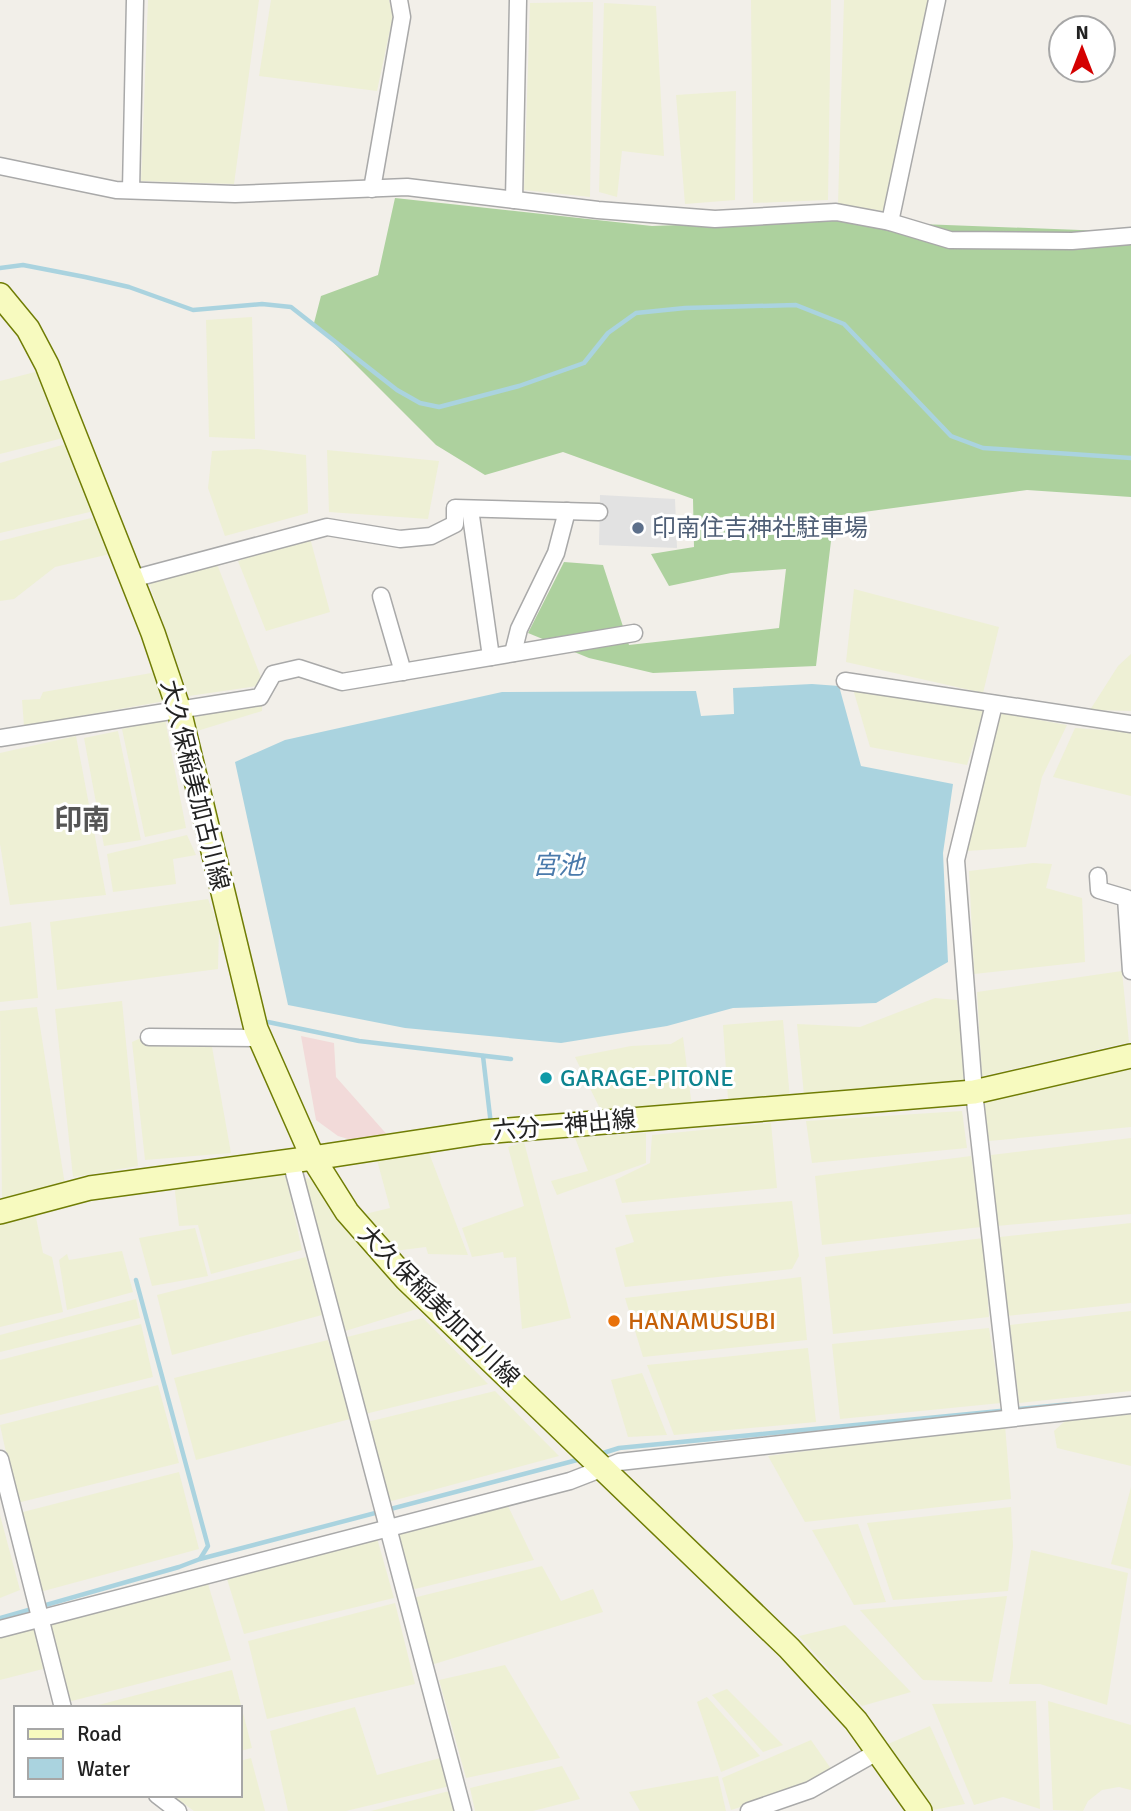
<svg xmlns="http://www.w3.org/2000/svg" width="1131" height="1811" font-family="Signika,'Noto Sans JP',sans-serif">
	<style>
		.commercial { fill: #f2dad9 }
		.farmland { fill: #eef0d5 }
		.forest { fill: #add19e }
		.parking { fill: #e2e2e2 }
		.water { fill: #aad3df }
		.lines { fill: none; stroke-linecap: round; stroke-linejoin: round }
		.stream { stroke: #aad3df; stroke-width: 4.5 }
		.street-casing { stroke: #a9a9a9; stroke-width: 19 }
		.secondary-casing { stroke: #707d05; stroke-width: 26 }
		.street { stroke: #fff; stroke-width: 16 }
		.secondary { stroke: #f7fabf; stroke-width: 23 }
		.service-dot { fill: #5c6f8a; stroke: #fff; stroke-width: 2.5 }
		.culture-dot { fill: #0f9aa8; stroke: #fff; stroke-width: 2.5 }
		.food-dot { fill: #e8710a; stroke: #fff; stroke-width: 2.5 }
		.labels { text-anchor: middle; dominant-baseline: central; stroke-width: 6; stroke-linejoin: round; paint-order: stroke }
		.service-label { font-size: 24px; fill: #4e5e75; stroke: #fff; text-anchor: start }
		.street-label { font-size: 24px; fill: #222; stroke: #fff }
		.culture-label { font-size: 24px; fill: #0d838f; stroke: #fff; text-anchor: start }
		.food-label { font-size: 24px; fill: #c56008; stroke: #fff; text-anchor: start }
		.water-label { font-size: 26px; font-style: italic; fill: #4a7aab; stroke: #fff }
		.quarter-label { font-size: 28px; font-weight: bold; fill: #555; stroke: #fff }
	</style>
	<rect width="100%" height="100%" fill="#f2efe9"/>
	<polygon class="commercial" points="301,1036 334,1043 336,1077 390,1138 355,1141 338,1136 316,1120"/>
	<g class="farmland">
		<polygon points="148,0 259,0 234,184 141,181"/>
		<polygon points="271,0 389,0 393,16 377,91 259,76"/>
		<polygon points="751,0 831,0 828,200 753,203"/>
		<polygon points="844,0 928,0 883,211 838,204"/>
		<polygon points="593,2 590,197 524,190 530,3"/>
		<polygon points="604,3 656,6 664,156 622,151 617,197 599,192"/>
		<polygon points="736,91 735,200 685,204 676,95"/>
		<polygon points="252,317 255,439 209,437 206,320"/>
		<polygon points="39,371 67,437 0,454 0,381"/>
		<polygon points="69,443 94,511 0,533 0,463"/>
		<polygon points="258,449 306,455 308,513 225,536 208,488 212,451"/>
		<polygon points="327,450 439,461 428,519 329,512"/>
		<polygon points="95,517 110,554 55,567 14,599 0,601 0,541"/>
		<polygon points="310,538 330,612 266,631 238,561"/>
		<polygon points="217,564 264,685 189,696 149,583"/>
		<polygon points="854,589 999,627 983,693 846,662"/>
		<polygon points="1131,654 1131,711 1090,710 1118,666"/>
		<polygon points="157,672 165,701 24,726 22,700 40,699 43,692"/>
		<polygon points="853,689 985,709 967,765 870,747"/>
		<polygon points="262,701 262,711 194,732 190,715"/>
		<polygon points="1000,713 1067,725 1042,777 1026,847 967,851"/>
		<polygon points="165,719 186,828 145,837 122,729"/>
		<polygon points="1075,728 1131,732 1131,796 1053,777"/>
		<polygon points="118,731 141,840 104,846 84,738"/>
		<polygon points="76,736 106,895 10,905 0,844 0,753"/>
		<polygon points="187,835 196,855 173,859 176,884 113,892 107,854"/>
		<polygon points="1033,863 1052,864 1046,888 1082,898 1085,962 974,974 969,871"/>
		<polygon points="208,899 219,928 218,969 57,990 50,922"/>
		<polygon points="31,922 38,998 0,1002 0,927"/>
		<polygon points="1122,971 1129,1042 982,1076 977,992"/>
		<polygon points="935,998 957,1000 968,1084 804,1095 797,1024 860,1027"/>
		<polygon points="122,1001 138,1166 73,1177 55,1009"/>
		<polygon points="37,1007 65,1185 2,1199 0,1011"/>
		<polygon points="783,1020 790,1099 728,1099 723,1025"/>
		<polygon points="683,1037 692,1107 601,1111 575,1057 631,1046 671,1044"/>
		<polygon points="141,1038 148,1046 212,1047 231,1153 145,1160 132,1042"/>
		<polygon points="1131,1069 1131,1127 989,1141 984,1102"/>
		<polygon points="962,1111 967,1148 812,1163 806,1121"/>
		<polygon points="771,1123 777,1188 622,1203 615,1180 650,1163 652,1135"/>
		<polygon points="646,1133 646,1163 557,1195 551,1181 588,1171 575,1138"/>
		<polygon points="1131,1138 1131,1214 997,1226 991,1155"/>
		<polygon points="524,1142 571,1318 522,1329 516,1257 504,1258 503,1252 472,1257 462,1228 524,1206 508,1147"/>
		<polygon points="429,1153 468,1255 428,1254 426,1247 394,1251 365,1214 390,1208 377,1160"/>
		<polygon points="971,1156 981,1227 822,1245 815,1176"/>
		<polygon points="285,1172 302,1250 211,1274 198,1225 179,1226 175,1192 177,1184"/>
		<polygon points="301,1178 315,1179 420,1308 342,1332"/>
		<polygon points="792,1201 799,1256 792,1269 625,1287 615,1248 634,1242 625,1215"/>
		<polygon points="35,1212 43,1253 52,1257 63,1312 0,1327 0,1222"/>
		<polygon points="1131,1223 1131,1303 1007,1316 1000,1237"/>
		<polygon points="195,1228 208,1276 152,1286 139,1238"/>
		<polygon points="984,1238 989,1317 833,1334 825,1257"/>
		<polygon points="122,1251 133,1292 67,1310 59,1260 67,1254 69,1260"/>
		<polygon points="306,1257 322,1315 172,1355 157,1295"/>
		<polygon points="801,1277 807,1340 643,1357 625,1298"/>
		<polygon points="136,1299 140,1318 0,1352 0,1335"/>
		<polygon points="1131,1311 1131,1391 1019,1403 1010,1325"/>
		<polygon points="423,1318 488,1384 365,1414 343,1338"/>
		<polygon points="141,1324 153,1377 0,1415 0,1360"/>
		<polygon points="989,1328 1001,1403 840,1419 832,1344"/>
		<polygon points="328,1340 350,1419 196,1460 174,1378"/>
		<polygon points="808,1348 816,1422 674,1435 647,1365"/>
		<polygon points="642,1373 667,1435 628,1437 611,1380"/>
		<polygon points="158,1385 179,1463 17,1503 0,1425"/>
		<polygon points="495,1391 559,1456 388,1502 367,1422"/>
		<polygon points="1131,1414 1131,1466 1057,1448 1054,1431 1065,1421"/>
		<polygon points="1005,1425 1011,1499 805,1522 768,1456"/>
		<polygon points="179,1472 199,1549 40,1592 19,1513"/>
		<polygon points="1131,1487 1131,1569 1111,1564"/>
		<polygon points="508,1506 534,1560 411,1590 393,1534"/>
		<polygon points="1011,1507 1013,1546 1008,1591 893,1600 867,1523"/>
		<polygon points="0,1515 20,1590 0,1598"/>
		<polygon points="858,1524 886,1602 854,1605 812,1530"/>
		<polygon points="377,1538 394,1598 244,1634 227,1579"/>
		<polygon points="1031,1550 1128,1573 1107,1705 1040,1684 1009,1684"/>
		<polygon points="542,1566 561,1601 593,1589 603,1612 431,1665 413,1598"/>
		<polygon points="208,1584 231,1660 68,1702 49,1624"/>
		<polygon points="1007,1596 992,1682 923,1680 860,1610"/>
		<polygon points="395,1603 415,1684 267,1719 248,1641"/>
		<polygon points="845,1625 911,1692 862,1706 799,1636"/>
		<polygon points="34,1626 43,1669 0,1680 0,1638"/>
		<polygon points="505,1665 560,1758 466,1778 439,1680"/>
		<polygon points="232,1670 252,1748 240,1751 240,1708 87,1708"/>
		<polygon points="727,1689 783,1745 763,1752 712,1695"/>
		<polygon points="707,1697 760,1756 721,1772 697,1702"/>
		<polygon points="1036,1701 1040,1809 1003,1797 974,1805 932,1704"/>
		<polygon points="1048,1701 1131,1725 1131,1790 1119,1787 1102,1790 1088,1801 1083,1811 1053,1810"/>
		<polygon points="355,1707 377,1775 444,1757 450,1786 346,1811 288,1811 270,1731"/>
		<polygon points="930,1726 965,1804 927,1811 881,1747"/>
		<polygon points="811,1740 834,1773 811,1785 731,1810 722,1778"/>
		<polygon points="251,1758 265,1811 194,1811 172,1795 240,1795 240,1761"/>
		<polygon points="562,1766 580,1799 533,1811 475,1811 470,1788"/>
		<polygon points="718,1776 726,1811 640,1811 629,1792"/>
		<polygon points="457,1789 462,1811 371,1811"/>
	</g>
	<polygon class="forest" points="395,198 652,226 816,220 1131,232 1131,497 1027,490 834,516 816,666 653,673 589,658 528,633 564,562 603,565 629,645 779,628 786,569 731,573 669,586 651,554 694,547 693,499 563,452 485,475 436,445 314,323 321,296 378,275"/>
	<polygon class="parking" points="600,495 675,499 677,548 599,545"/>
	<polygon class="water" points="812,684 839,686 861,766 953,784 943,853 948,962 876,1003 733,1008 667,1026 561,1043 405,1028 288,1005 235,762 285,740 502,692 696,691 701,716 734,714 733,688"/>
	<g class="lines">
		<g class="stream">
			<polyline points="0,268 23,265 85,277 129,287 193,310 262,304 291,307 397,390 420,403 439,407 519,386 584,363 608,333 636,313 685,308 796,305 844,324 951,436 983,448 1131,458"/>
			<polyline points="268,1022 359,1041 511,1059"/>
			<polyline points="483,1056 491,1125"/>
			<polyline points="600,1454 619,1448 1071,1404"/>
			<polyline points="200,1559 581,1459"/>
			<polyline points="0,1618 179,1567 200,1559 208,1546 136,1280"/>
		</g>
		<defs>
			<g id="street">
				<polyline points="0,166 116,190 235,194 407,187 598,210 715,219 836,212 890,222 950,240 1072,241 1131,236"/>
				<polyline points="372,189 402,17 399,0"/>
				<polyline points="131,190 135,0"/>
				<polyline points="514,200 518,0"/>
				<polyline points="890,222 937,0"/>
				<polyline points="470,509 491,657"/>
				<polyline points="132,579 327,527 400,539 431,536 455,524 455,508 599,512"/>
				<polyline points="381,596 403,672"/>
				<polyline points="513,653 519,629 556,553 567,511"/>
				<polyline points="845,681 1131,724"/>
				<polyline points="994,704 956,860 974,1092 1011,1417"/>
				<polyline points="0,738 260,697 273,674 299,668 342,682 634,633"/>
				<polyline points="1098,876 1099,890 1126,898 1131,971"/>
				<polyline points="149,1037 260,1038"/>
				<polyline points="291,1161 463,1811"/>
				<polyline points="0,1459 63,1708"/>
				<polyline points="0,1629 570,1481 619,1462 1131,1405"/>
				<polyline points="157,1795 178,1811"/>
				<polyline points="749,1811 810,1790 877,1752"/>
			</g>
			<g id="secondary">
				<polyline points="0,295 28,329 47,365 153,633 179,710 256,1029 313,1158 347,1212 406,1279 789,1648 856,1721 920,1811"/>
				<polyline points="0,1212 90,1188 313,1158 483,1132 974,1092 1131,1056"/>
			</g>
		</defs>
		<use href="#street" class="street-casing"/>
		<use href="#secondary" class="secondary-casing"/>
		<use href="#street" class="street"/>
		<use href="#secondary" class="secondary"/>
	</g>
	<circle class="service-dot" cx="638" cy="528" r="7"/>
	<circle class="culture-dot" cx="546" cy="1078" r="7"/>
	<circle class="food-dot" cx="614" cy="1321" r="7"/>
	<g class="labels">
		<g class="service-label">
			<text x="652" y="528">印南住吉神社駐車場</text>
		</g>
		<g class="street-label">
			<text transform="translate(195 785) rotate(76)">大久保稲美加古川線</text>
			<text transform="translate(564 1125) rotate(-5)">六分一神出線</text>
			<text transform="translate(439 1306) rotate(45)">大久保稲美加古川線</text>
		</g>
		<g class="culture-label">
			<text x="560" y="1078">GARAGE-PITONE</text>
		</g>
		<g class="food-label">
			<text x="628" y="1321">HANAMUSUBI</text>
		</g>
		<g class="water-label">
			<text x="558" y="866">宮池</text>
		</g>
		<g class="quarter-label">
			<text x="82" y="820">印南</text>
		</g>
	</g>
	<rect x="14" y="1706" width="228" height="91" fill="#ffffff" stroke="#a7a7a7" stroke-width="2"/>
	<rect x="28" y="1729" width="35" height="10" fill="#f7fabf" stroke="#a7a7a7" stroke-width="2"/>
	<text x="77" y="1741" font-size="21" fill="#222222">Road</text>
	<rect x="28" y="1758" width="35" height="21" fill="#aad3df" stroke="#a7a7a7" stroke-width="2"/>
	<text x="77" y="1776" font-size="21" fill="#222222">Water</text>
	<g transform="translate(1082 49)"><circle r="33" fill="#ffffff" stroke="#a7a7a7" stroke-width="2"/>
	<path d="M0-5L12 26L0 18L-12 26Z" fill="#d40000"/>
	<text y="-10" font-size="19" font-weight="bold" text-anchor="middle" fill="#222222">N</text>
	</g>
</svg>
